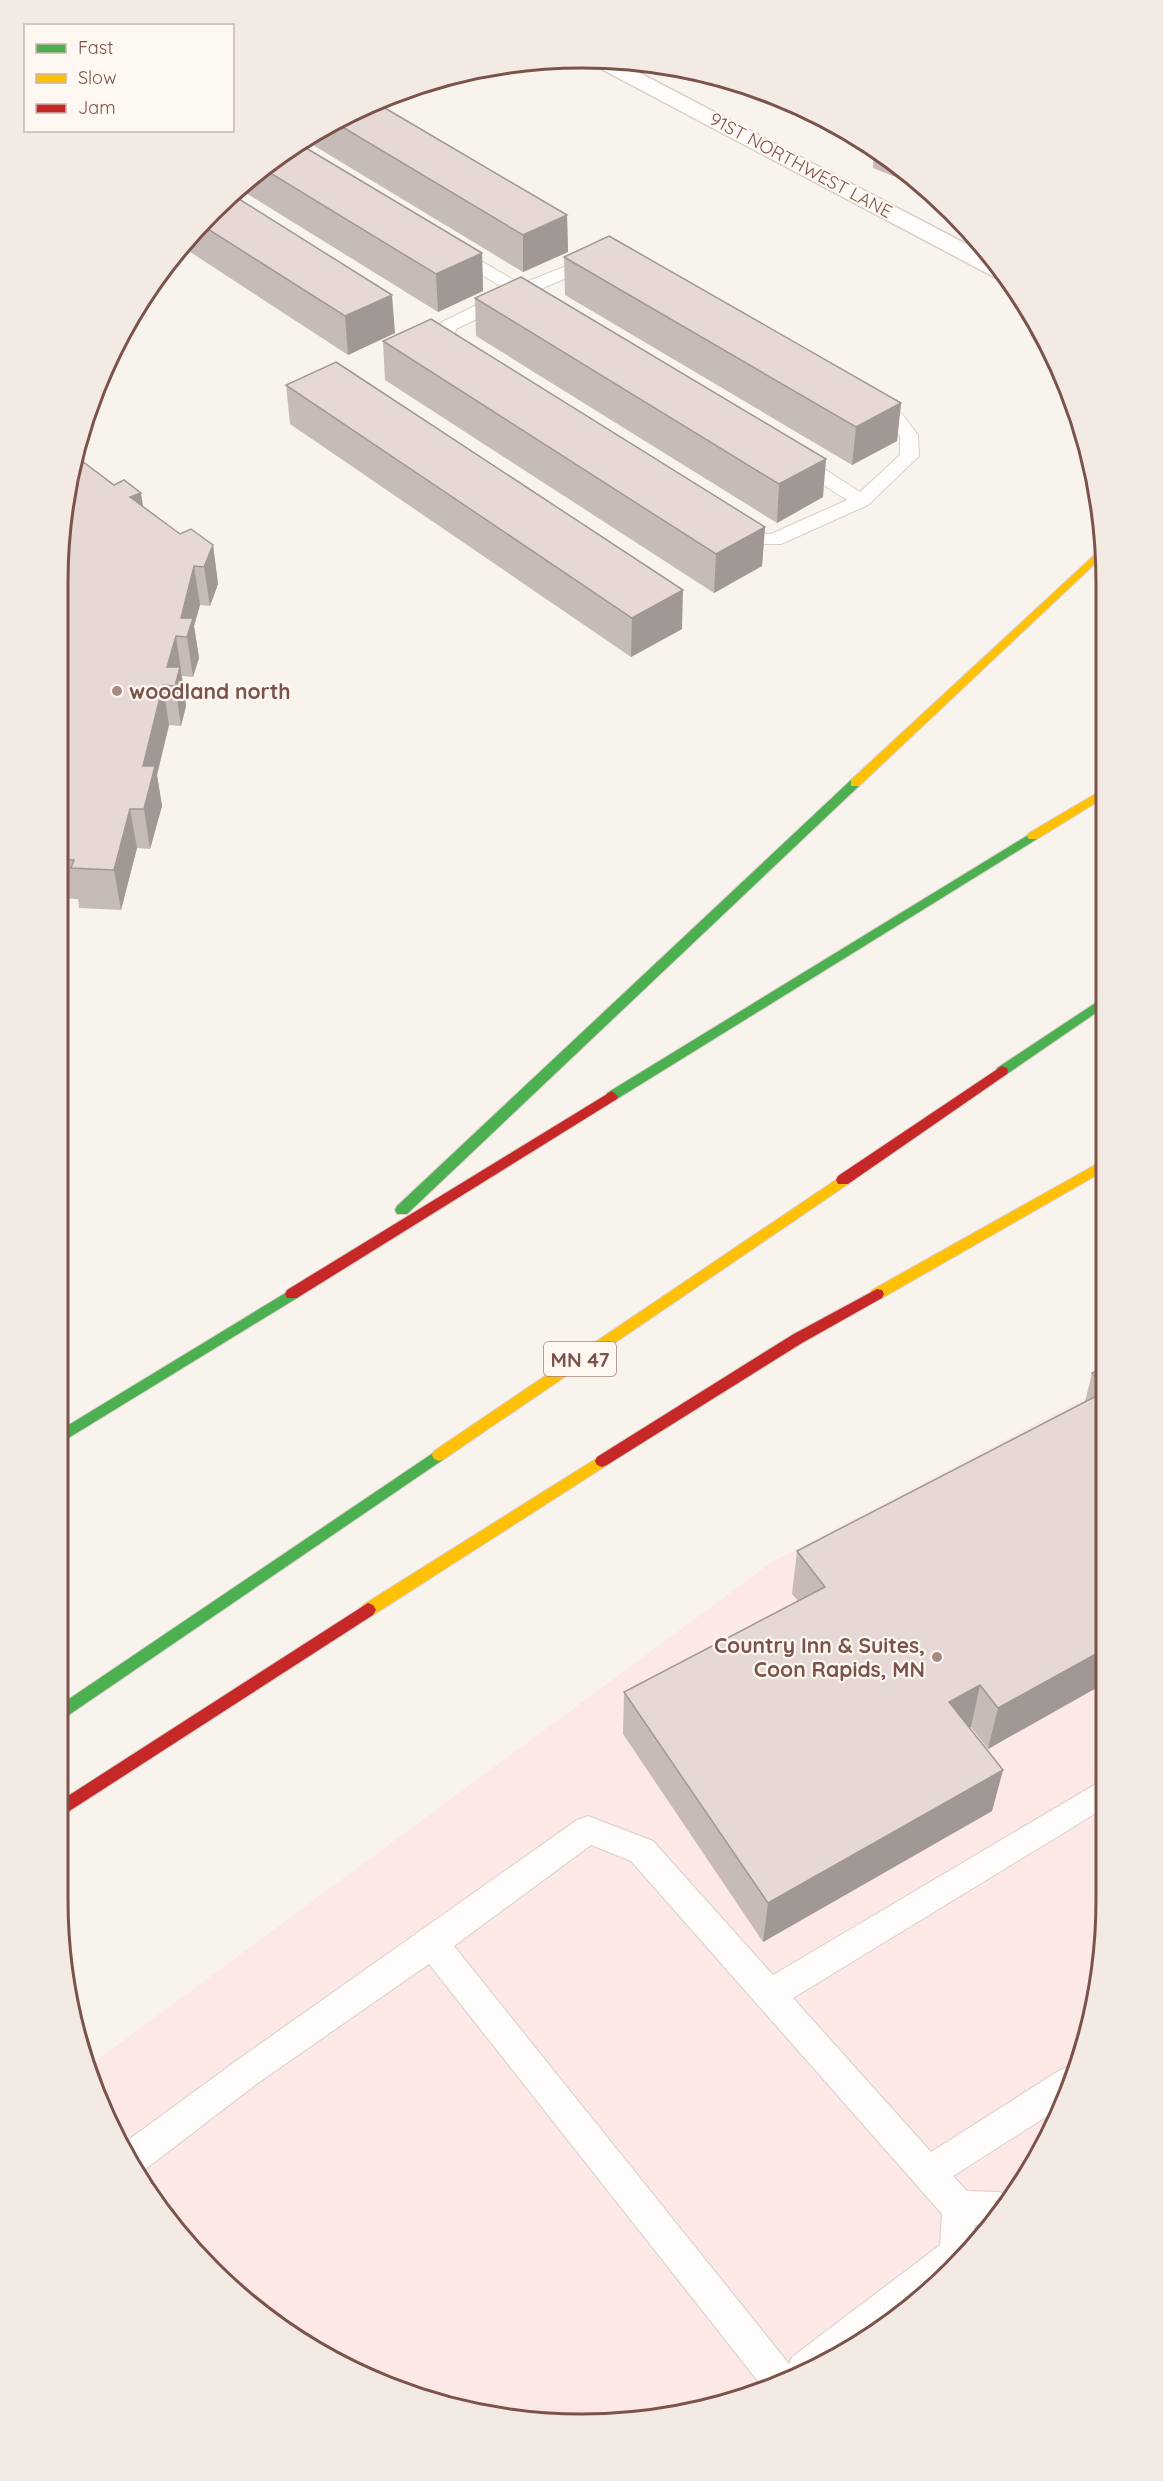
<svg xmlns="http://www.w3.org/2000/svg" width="1163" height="2481" font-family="Quicksand,sans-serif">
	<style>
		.commercial { fill: #fce9e5 }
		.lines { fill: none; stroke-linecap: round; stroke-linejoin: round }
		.lane-casing { stroke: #d8ceca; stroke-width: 2 }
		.street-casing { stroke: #d8ceca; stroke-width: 3 }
		.fast-casing { stroke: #dacfca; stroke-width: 2 }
		.slow-casing { stroke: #dacfca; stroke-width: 2 }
		.jam-casing { stroke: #dacfca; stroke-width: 2 }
		.lane { fill: #fefdfc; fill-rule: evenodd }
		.street { fill: #fefdfc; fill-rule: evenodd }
		.fast { fill: #4caf50; fill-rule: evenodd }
		.slow { fill: #ffc107; fill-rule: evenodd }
		.jam { fill: #c62828; fill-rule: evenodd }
		.wall { fill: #c6bbb7 }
		.shaded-wall { fill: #a19895 }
		.building { fill: #e6d9d5; stroke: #a19895; stroke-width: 1.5 }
		.poi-dot { fill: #a78b83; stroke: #fff7f1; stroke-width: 2 }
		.labels { text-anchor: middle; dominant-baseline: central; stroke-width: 4.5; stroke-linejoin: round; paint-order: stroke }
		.far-street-label { font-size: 18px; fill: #7b534a; stroke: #fff7f1 }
		.shield { fill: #fff7f1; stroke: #a3847c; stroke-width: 1.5 }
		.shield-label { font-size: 20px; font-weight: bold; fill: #7b534a }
		.poi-label { font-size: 21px; font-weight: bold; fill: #7b534a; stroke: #fff7f1; text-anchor: start }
		.rim { fill: none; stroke: #7b534a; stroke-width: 3 }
	</style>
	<rect width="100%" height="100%" fill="#f9f3ee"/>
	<polygon class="commercial" points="1104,1388 1106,1900 1096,2002 1066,2100 976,2246 843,2354 683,2414 581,2424 480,2414 320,2354 187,2245 127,2161 85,2069 773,1561"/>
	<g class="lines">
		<defs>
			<g id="lane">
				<path d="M453 245 521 284 599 253 634 258 902 414 918 435 919 456 868 505 781 544H733L726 542 467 366 439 344 436 340 442 322 507 290 447 254 444 250ZM601 263 623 267 888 422 900 436V455L860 492 803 455H789L787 459 789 463 847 500 771 534 738 532 454 338 456 329 520 298 532 303 538 302 541 298 534 292Z"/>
				<path d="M1106 1778V1807L793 1998 931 2152 1060 2070 1072 2065 1076 2067 1063 2106 953 2176 967 2191 999 2192 1007 2195 988 2226 975 2225 973 2247 843 2354 761 2385 429 1964 258 2083 139 2174 137 2175 120 2146 236 2061 577 1820 588 1816 653 1841 773 1975ZM591 1845 631 1861 942 2214 940 2245 792 2357 789 2364 454 1946Z"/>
			</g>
			<polygon id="street" points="588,58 615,60 995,259 1007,279 996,278 590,63"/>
			<g id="fast">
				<polygon points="855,779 859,780 859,786 407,1214 397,1214 395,1210 397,1206 851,780"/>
				<polygon points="1033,832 1037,833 1039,836 1037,839 617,1099 607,1099 606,1096 607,1093"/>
				<polygon points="1103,998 1103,1008 1007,1074 997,1074 996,1071 997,1068"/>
				<polygon points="292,1289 297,1290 299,1294 297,1298 57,1445 57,1432"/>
				<polygon points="439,1449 444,1451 446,1455 444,1459 57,1723 57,1707"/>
			</g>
			<g id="slow">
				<polygon points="1102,548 1102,557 859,786 851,786 851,780"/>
				<polygon points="1102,790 1102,799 1037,839 1029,839 1027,836 1029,833"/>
				<polygon points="1104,1160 1104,1171 882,1298 872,1298 870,1294 872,1290"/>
				<polygon points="843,1175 848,1176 850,1180 848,1184 444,1459 439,1461 434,1459 432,1455 434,1451"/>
				<polygon points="602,1455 607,1457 609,1461 607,1465 373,1615 368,1617 363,1615 360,1610 363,1605"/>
			</g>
			<g id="jam">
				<polygon points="1002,1066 1007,1068 1008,1071 1007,1074 848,1184 838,1184 836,1180 838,1176"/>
				<polygon points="612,1091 618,1096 617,1099 297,1298 287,1298 285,1294 287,1290"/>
				<polygon points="877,1289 882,1290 884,1294 882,1298 802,1343 607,1465 602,1467 597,1465 595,1461 597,1457 792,1335"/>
				<polygon points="368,1603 373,1605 376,1610 373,1615 57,1819 57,1803"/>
			</g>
		</defs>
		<use href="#lane" class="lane-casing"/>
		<use href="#street" class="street-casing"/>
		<use href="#fast" class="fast-casing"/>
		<use href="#slow" class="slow-casing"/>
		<use href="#jam" class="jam-casing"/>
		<use href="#lane" class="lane"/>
		<use href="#street" class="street"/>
		<use href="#fast" class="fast"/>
		<use href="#slow" class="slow"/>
		<use href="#jam" class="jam"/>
	</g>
	<g class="wall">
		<polygon points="373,101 567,215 568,252 523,272 303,139"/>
		<polygon points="290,146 482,253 483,291 438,312 238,188"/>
		<polygon points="874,150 901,165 923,188 873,168"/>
		<polygon points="210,211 395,333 348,355 181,246"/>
		<polygon points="564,257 901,403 897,441 852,465 565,295"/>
		<polygon points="475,298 823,497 777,523 476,336"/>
		<polygon points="383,341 765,527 762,566 714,593 385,380"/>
		<polygon points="286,385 682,629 631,657 290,424"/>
		<polygon points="75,456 180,534 213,545 218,584 210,606 200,605 194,626 199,658 193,677 182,676 186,706 181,726 169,725 157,775 162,806 150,849 137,848 121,910 79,908 78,899 57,898 57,581"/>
		<polygon points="1104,1367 1105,1683 988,1749 971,1727 969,1728 1003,1770 992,1811 763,1942 623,1734 624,1692 798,1601 792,1594 797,1551 1085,1402 1092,1373"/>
	</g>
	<g class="shaded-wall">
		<polygon points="567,215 568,252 523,272 523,235"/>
		<polygon points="482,253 483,291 438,312 436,274"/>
		<polygon points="392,295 395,333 348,355 345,316"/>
		<polygon points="901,403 897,441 852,465 856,427"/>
		<polygon points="826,459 823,497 777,523 779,484"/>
		<polygon points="141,493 147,532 130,497"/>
		<polygon points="765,527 762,566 714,593 716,554"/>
		<polygon points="213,545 218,584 210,606 204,567"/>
		<polygon points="194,566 200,605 194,626 199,658 193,677 187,637 181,618"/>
		<polygon points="683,590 682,629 631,657 632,618"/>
		<polygon points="176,636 186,706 181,726 175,686 167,667"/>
		<polygon points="163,685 169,725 157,775 162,806 150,849 144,809 143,766"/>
		<polygon points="130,809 137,848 121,910 114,870"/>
		<polygon points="1105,1649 1105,1683 988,1749 998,1708"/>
		<polygon points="980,1685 971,1727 940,1744 949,1702"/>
		<polygon points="1003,1770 992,1811 763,1942 768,1903"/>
	</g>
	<g class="building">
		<polygon points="373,101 567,215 523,235 334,122"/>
		<polygon points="296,142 482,253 436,274 262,168 290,146"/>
		<polygon points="231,194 392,295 345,316 200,224 210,211"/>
		<polygon points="609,236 901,403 856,427 564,257"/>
		<polygon points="521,277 826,459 779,484 475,298"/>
		<polygon points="431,319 765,527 716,554 383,341"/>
		<polygon points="336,362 683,590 632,618 286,385"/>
		<polygon points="74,455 114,485 124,480 141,493 130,497 180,534 191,529 213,545 204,567 194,566 181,618 193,618 187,637 176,636 167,667 180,667 175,686 163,685 143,766 155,766 144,809 130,809 114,870 71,868 74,860 57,859 57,629 61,616 57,616 57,581 67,480"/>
		<polygon points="1104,1367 1104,1386 1092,1373"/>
		<polygon points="1104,1392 1105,1649 998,1708 980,1685 949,1702 1003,1770 768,1903 624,1692 825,1587 797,1551"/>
	</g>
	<g class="poi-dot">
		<circle cx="117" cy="691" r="6"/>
		<circle cx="937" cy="1657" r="6"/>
	</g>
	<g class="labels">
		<g class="far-street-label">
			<text transform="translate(801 165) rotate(28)">91ST NORTHWEST LANE</text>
		</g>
		<rect class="shield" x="544" y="1342" width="72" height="34" rx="4.5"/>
		<g class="shield-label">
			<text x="580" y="1359">MN 47</text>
		</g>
		<g class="poi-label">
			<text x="129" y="691">woodland north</text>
			<text x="925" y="1645" text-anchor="end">Country Inn &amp; Suites,<tspan x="925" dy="24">Coon Rapids, MN</tspan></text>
		</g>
	</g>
	<path d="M0 0H1163V2481H0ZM582 68H582A514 514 0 0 1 1096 582V1900A514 514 0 0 1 582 2414H582A514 514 0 0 1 68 1900V582A514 514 0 0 1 582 68Z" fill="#f4eae4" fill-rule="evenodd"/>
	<path class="rim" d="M582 68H582A514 514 0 0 1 1096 582V1900A514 514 0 0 1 582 2414H582A514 514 0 0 1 68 1900V582A514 514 0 0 1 582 68Z"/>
	<rect x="24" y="24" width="210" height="108" fill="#fff7f1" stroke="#cab5ae" stroke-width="1.5"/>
	<rect x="36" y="44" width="30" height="9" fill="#4caf50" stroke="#cab5ae" stroke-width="1.5"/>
	<text x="78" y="54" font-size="18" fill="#7b534a">Fast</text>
	<rect x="36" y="74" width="30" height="9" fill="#ffc107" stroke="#cab5ae" stroke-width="1.5"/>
	<text x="78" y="84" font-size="18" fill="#7b534a">Slow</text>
	<rect x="36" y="104" width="30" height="9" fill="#c62828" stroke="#cab5ae" stroke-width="1.5"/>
	<text x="78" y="114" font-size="18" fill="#7b534a">Jam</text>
</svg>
